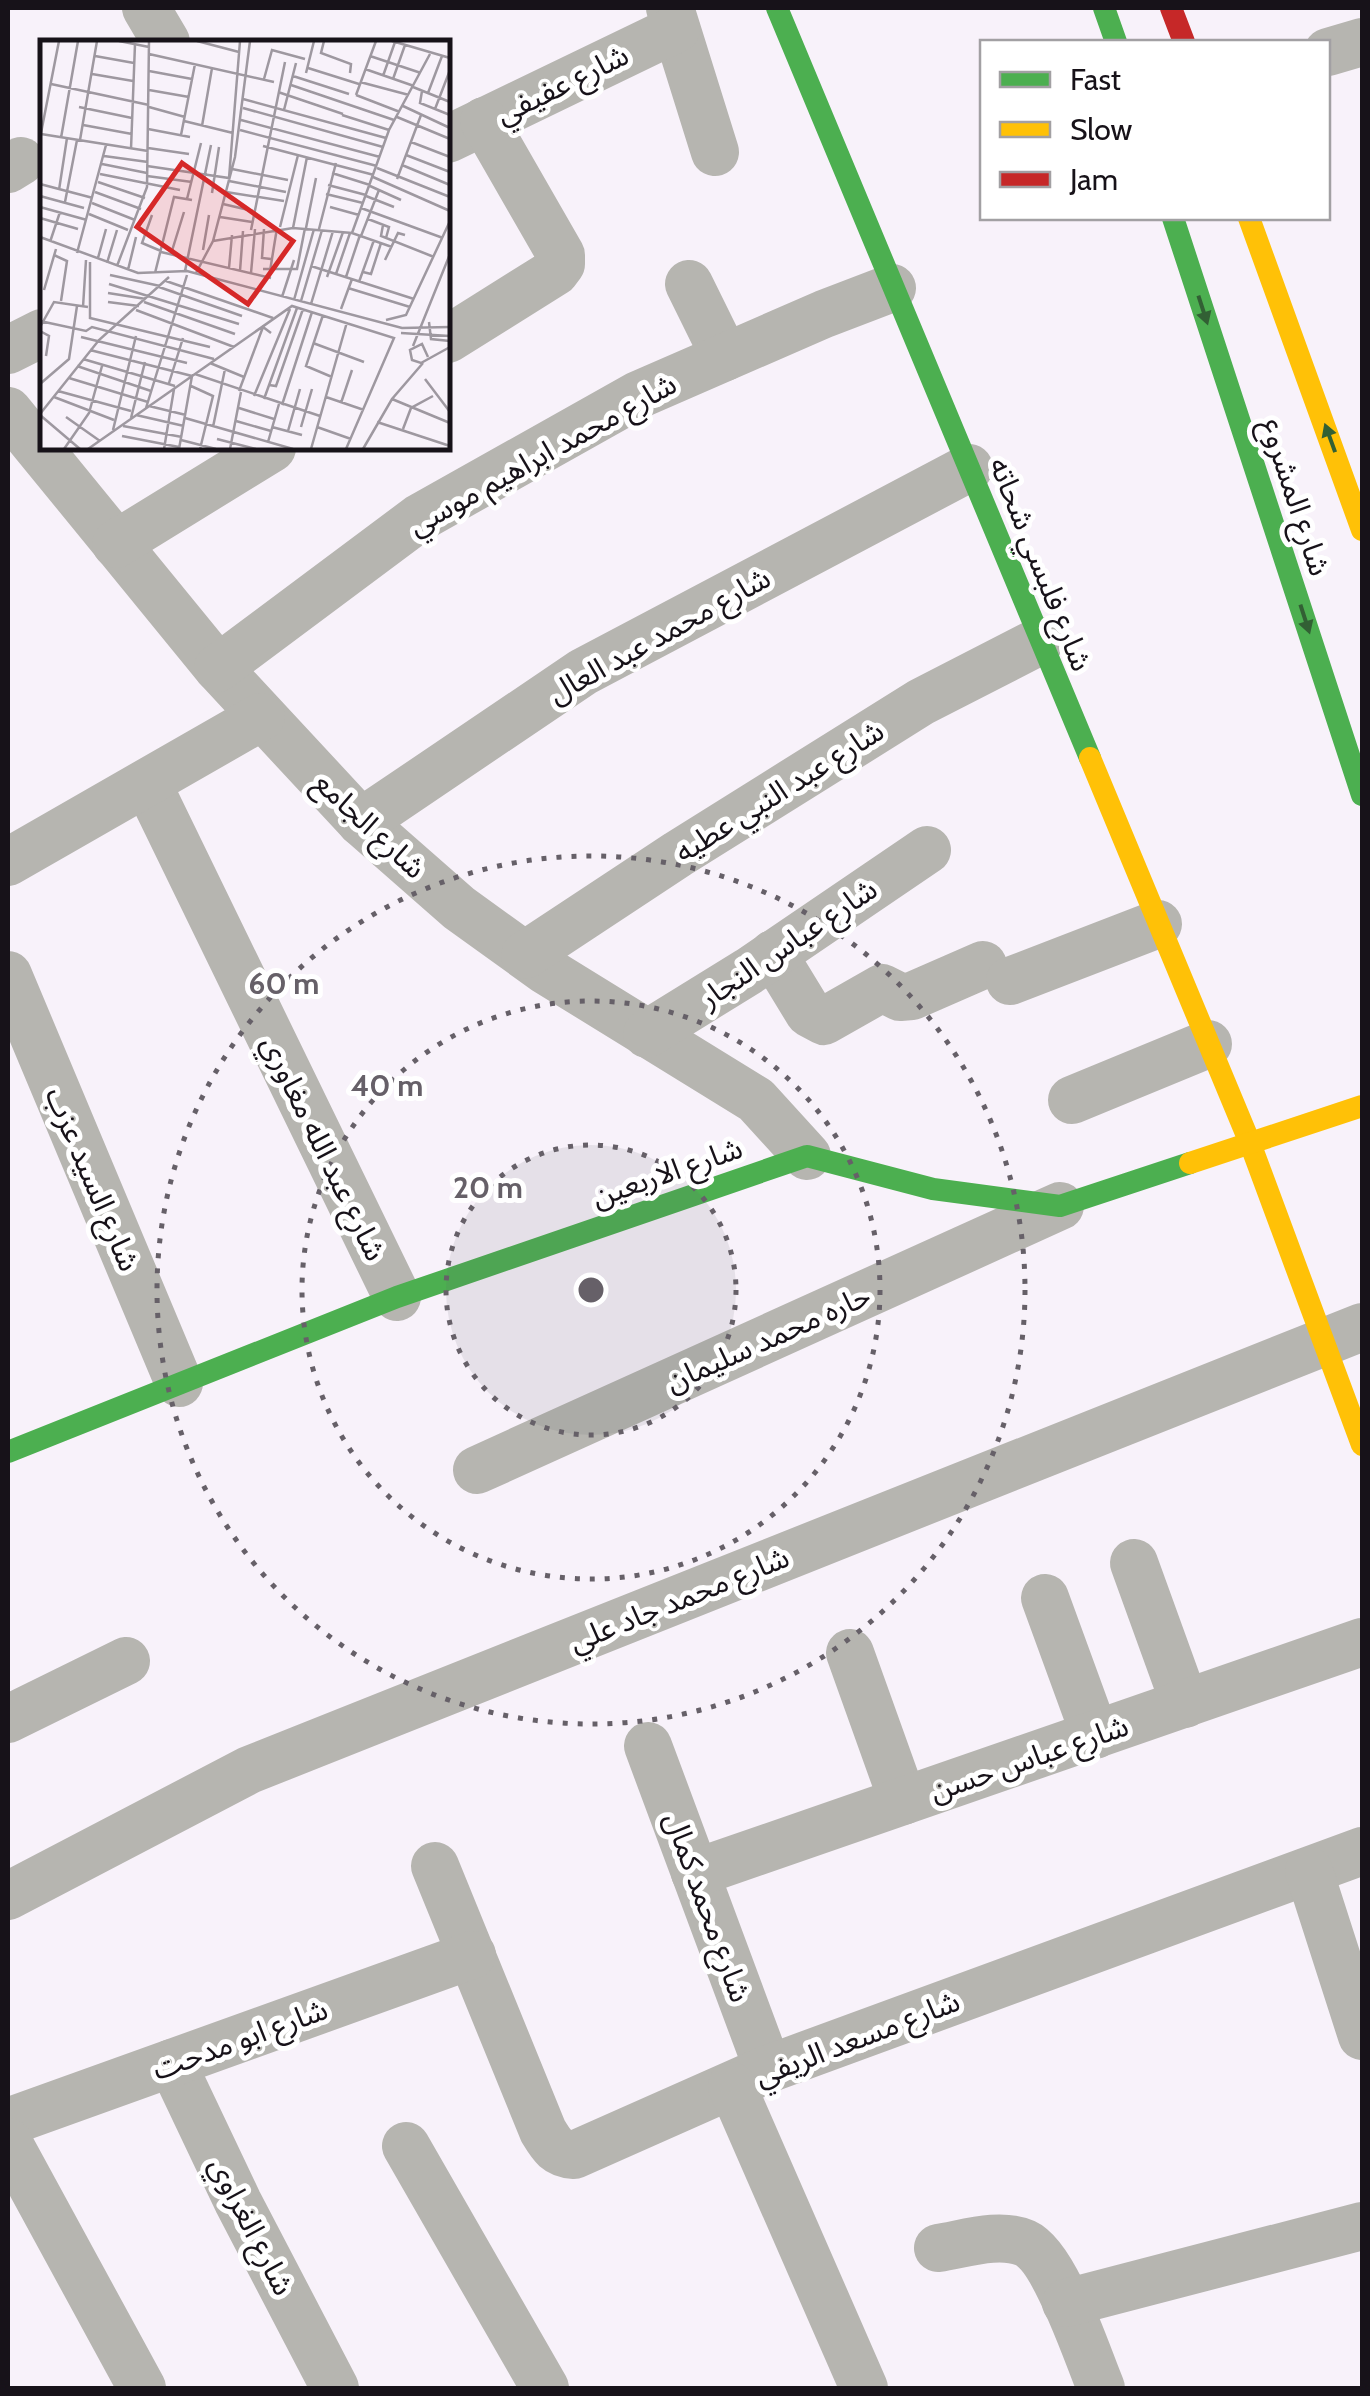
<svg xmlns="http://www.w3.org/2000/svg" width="1370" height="2396" font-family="Cabin,'Noto Sans Arabic',sans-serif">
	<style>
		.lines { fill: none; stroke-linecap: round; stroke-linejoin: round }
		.street { stroke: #b6b5b0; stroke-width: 48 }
		.fast { stroke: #4caf50; stroke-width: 22 }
		.slow { stroke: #ffc107; stroke-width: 22 }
		.jam { stroke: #c62828; stroke-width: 22 }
		.oneway { fill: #326034 }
		.ring { fill: none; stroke: #666068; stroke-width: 5; stroke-dasharray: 5 10 }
		.labels { text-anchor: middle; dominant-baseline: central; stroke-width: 10; stroke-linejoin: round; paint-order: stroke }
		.street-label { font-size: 30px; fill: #171219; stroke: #fff }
		.inset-road { fill: none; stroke: #9e98a0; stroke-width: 2.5 }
		.view { fill: #d62828; fill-opacity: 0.15; stroke: #d62828; stroke-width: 5 }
		.inset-edge { fill: none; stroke: #171219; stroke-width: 5 }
		.centre { fill: #666068; stroke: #fff; stroke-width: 5 }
		.ring-label { font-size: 30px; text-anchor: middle; font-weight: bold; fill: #666068; stroke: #fff; stroke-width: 10; stroke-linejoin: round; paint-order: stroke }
	</style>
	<rect width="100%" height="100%" fill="#f8f2fa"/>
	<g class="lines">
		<g class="street">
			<polyline points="146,8 166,42"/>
			<polyline points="670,8 715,152"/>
			<polyline points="1328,52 1362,42"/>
			<polyline points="448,139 676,29"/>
			<polyline points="8,169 21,161"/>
			<polyline points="689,284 725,357"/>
			<polyline points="448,339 555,272 561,264 561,255 484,121"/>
			<polyline points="8,350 42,333"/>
			<polyline points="8,411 218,668 361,822 459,908 545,970 756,1100 807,1156"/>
			<polyline points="116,544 272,448"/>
			<polyline points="218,668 419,518 638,395 824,314 892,288"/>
			<polyline points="147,783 397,1297"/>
			<polyline points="361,822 583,672 969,468"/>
			<polyline points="8,862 261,717"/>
			<polyline points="773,954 809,1013 824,1021 882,988 900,997 912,996 983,965"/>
			<polyline points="525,955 678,854 921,702 1040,641"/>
			<polyline points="8,975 179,1383"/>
			<polyline points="1010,981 1158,924"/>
			<polyline points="647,1034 749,971 927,850"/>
			<polyline points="1072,1100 1208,1044"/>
			<polyline points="477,1470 1060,1206"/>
			<polyline points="1134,1563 1185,1704"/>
			<polyline points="1045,1598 1095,1735"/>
			<polyline points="850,1653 903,1801"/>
			<polyline points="8,1719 126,1661"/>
			<polyline points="648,1746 768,2069"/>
			<path d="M435 1866 543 2131C552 2146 557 2154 574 2155L768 2069 1362 1851"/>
			<polyline points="1309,1871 1362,2036"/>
			<polyline points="695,1873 1362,1642"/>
			<polyline points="8,1896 249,1770 1362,1327"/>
			<polyline points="172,2063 238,2202 335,2388"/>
			<polyline points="732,2086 864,2388"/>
			<polyline points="8,2122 472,1955"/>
			<polyline points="8,2142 142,2388"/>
			<polyline points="406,2146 545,2388"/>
			<path d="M938 2248C964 2244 999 2232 1025 2243 1056 2257 1087 2355 1101 2388"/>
			<polyline points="1066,2303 1362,2226"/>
		</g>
		<g class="fast">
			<polyline points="777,8 1090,758"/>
			<polyline points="1104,8 1116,42"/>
			<polyline points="1173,218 1362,795"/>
			<polyline points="8,1452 397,1297 807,1156 933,1189 1060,1206 1190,1163"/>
		</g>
		<g class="slow">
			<polyline points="1249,218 1362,530"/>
			<polyline points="1090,758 1250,1143 1362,1445"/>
			<polyline points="1190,1163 1362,1106"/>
		</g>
		<polyline class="jam" points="1171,8 1184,42"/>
	</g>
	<defs><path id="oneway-solid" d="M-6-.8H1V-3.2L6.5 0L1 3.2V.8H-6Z" transform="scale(2.5)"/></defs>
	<g class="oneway">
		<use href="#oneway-solid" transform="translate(1203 310) rotate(72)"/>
		<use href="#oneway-solid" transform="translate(1330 438) rotate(-110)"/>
		<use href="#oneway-solid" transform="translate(1305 619) rotate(72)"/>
	</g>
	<circle cx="591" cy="1290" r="145" fill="#666068" fill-opacity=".12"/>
	<g class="ring">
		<circle cx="591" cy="1290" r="145"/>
		<circle cx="591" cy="1290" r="289"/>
		<circle cx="591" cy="1290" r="434"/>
	</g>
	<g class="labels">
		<g class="street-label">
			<text transform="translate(562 84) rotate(-26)">شارع عفيفي</text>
			<text transform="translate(542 454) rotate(-29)">شارع محمد ابراهيم موسي</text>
			<text transform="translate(1296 497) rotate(72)">شارع المشروع</text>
			<text transform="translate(1041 564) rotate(68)">شارع فلبسي شحاته</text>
			<text transform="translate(659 635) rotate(-29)">شارع محمد عبد العال</text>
			<text transform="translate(779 791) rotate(-32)">شارع عبد النبي عطيه</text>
			<text transform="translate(370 825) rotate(43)">شارع الجامع</text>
			<text transform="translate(788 943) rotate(-34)">شارع عباس النجار</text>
			<text transform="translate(324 1148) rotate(64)">شارع عبد الله مغاوري</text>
			<text transform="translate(667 1172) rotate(-19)">شارع الاربعين</text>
			<text transform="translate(93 1179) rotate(67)">شارع السيد عزب</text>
			<text transform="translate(768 1338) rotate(-24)">حاره محمد سليمان</text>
			<text transform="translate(679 1599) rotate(-22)">شارع محمد جاد علي</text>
			<text transform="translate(1029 1758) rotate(-19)">شارع عباس حسن</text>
			<text transform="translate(708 1907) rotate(70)">شارع محمد كمال</text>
			<text transform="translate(857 2038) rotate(-21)">شارع مسعد الريفي</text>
			<text transform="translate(240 2039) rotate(-20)">شارع ابو مدحت</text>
			<text transform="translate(252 2226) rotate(63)">شارع الغراوي</text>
		</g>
	</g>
	<g transform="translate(40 40)">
		<rect width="410" height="410" fill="#f8f2fa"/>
		<path class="inset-road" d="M79 1 109 7M157 1 199 12M284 1 281 13 311 24 310 33M352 1 410 18M109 14 234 42M55 16 94 23M330 16 381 33M268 28 319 44M325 29 374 46M109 31 152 39M266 33 274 1M52 34 93 41M253 36 309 54M343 36 355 2M224 39 232 10 265 19M353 39 365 5M320 42 369 55M11 44 109 65M251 45 354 80M373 47 410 62M109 50 149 57M382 51 380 63 410 75M238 52 303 74M388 53 402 16M316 55 336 1M316 55 360 72M203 59 346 98M363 66 410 88M39 67 92 78M109 67 145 77M203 68 343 107M395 69 410 30M244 70 256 23M302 75 349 90M357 77 410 99M201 80 340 117M144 81 193 93M43 85 92 94M162 86 172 28M108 89 150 97M200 90 337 126M1 94 108 111M141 95 155 24M0 98 19 1M21 98 38 1M40 100 57 1M371 102 410 117M223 106 334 135M108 108 149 114M91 109 95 4M366 115 410 132M64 116 108 122M62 124 107 133M362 125 410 145M107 126 189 138 200 1M337 128 410 157M192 129 248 140M292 133 330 145M60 134 140 150M107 136 152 142M333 137 410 171M357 139 381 75M189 141 246 152M58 142 105 158M0 144 53 158M288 145 326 155M330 146 361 160M19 150 27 98M55 152 101 169M186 152 244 161M172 153 179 107M286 154 323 163M0 156 44 168M326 156 354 167M147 159 161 103M25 162 37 100M52 163 95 180M183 164 213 171M0 167 47 180M290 167 319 175M321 168 403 198M49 174 88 190M112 175 102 203 121 211M180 177 212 182M0 178 38 189M328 179 349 187 346 198M343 185 341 196 394 217M240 187 258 115M253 188 267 117M266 188 276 138M224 189 222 218 231 219M279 189 296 123M211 190 245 22M312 193 349 90 390 14M321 196 339 150M0 197 98 233 147 231 362 288 410 287M173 201 253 188 312 193 352 207M10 202 20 172M163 210 169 175M121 212 231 238M37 213 66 105M131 214 144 172M14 215 27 221 21 261M58 218 66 189M345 220 358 193 365 195M50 222V278L170 307M67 223 77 190M77 226 107 147 109 1M271 226 374 259M189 228 192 195M223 229H257L265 188M88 230 96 197M145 231 171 105M200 231 203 191M230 231 237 188M323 232 331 234 341 203M115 233 134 157 152 160M156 233 173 201 195 117 210 1M211 233 215 189M296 234 310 193M70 235 120 246M287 237 303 192M306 237 320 195M126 241 233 278M319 242 334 200M69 244 199 284M119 247 202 276M308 248 370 267M4 250 16 209M68 253 106 259M242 257 254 220M254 260 274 189M261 261 282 190M68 262 99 266M104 262 195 294M271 264 293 191M43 267 46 220M301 269 312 239M96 270 194 307M283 275 266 326 292 337M346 280 366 275 410 181M0 281 46 291 52 287 174 319M389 282 391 299 410 301M0 287 14 262 48 267M0 291 9 296 6 316M361 293 410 296M41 297 147 323M273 303 324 322M373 306 410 214M50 310 152 336 139 409M388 317 382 304 370 310 372 320 381 323 410 307M43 319 135 346M170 323 204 337M37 326 111 351M155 334 280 376M29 338 108 362M385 339 410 372M129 343 143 298M0 344 29 319 37 266M229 345 236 346 263 269M151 346 173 356 160 409M18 351 91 371M199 351 223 287 231 293M214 356 250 269M14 357 74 380M286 357 324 370M224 359 257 268M352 359 410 383M301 363 312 330M242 365 272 272M109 366 146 375M106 368 147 235M199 368 234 379M0 374 59 300 129 237M0 375 40 409M96 375 144 386M26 377 60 401M91 378 105 322M145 378 253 409M196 381 231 391M337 382 410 406M83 386 142 397M173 387 185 329M232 387 262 395M261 387 272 349M277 387 311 399M363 389 371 368 393 356M73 390 96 296M248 391 260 349M82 396 139 407M177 399 216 409M141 400 176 409M228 402 239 364M24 409 49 373 62 326M48 409 252 266 354 298 306 409M124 409 134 349M190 409 201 352M271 409 307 282M323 409 352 359 383 323"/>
		<path class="view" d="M142 123 253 201 208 264 97 187Z"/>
		<rect width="410" height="410" class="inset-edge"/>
	</g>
	<circle cx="591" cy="1290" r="15" class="centre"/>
	<g class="ring-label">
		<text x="284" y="994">60 m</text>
		<text x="387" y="1096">40 m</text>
		<text x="488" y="1198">20 m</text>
	</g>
	<rect width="1370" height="2396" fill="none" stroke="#171219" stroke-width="20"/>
	<rect x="980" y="40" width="350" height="180" fill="#ffffff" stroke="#a2a0a3" stroke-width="2.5"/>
	<rect x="1000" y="72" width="50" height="15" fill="#4caf50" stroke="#a2a0a3" stroke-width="2.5"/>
	<text x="1070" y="90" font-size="30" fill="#171219">Fast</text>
	<rect x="1000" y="122" width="50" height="15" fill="#ffc107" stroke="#a2a0a3" stroke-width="2.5"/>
	<text x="1070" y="140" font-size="30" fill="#171219">Slow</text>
	<rect x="1000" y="172" width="50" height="15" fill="#c62828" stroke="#a2a0a3" stroke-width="2.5"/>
	<text x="1070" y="190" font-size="30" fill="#171219">Jam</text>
</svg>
